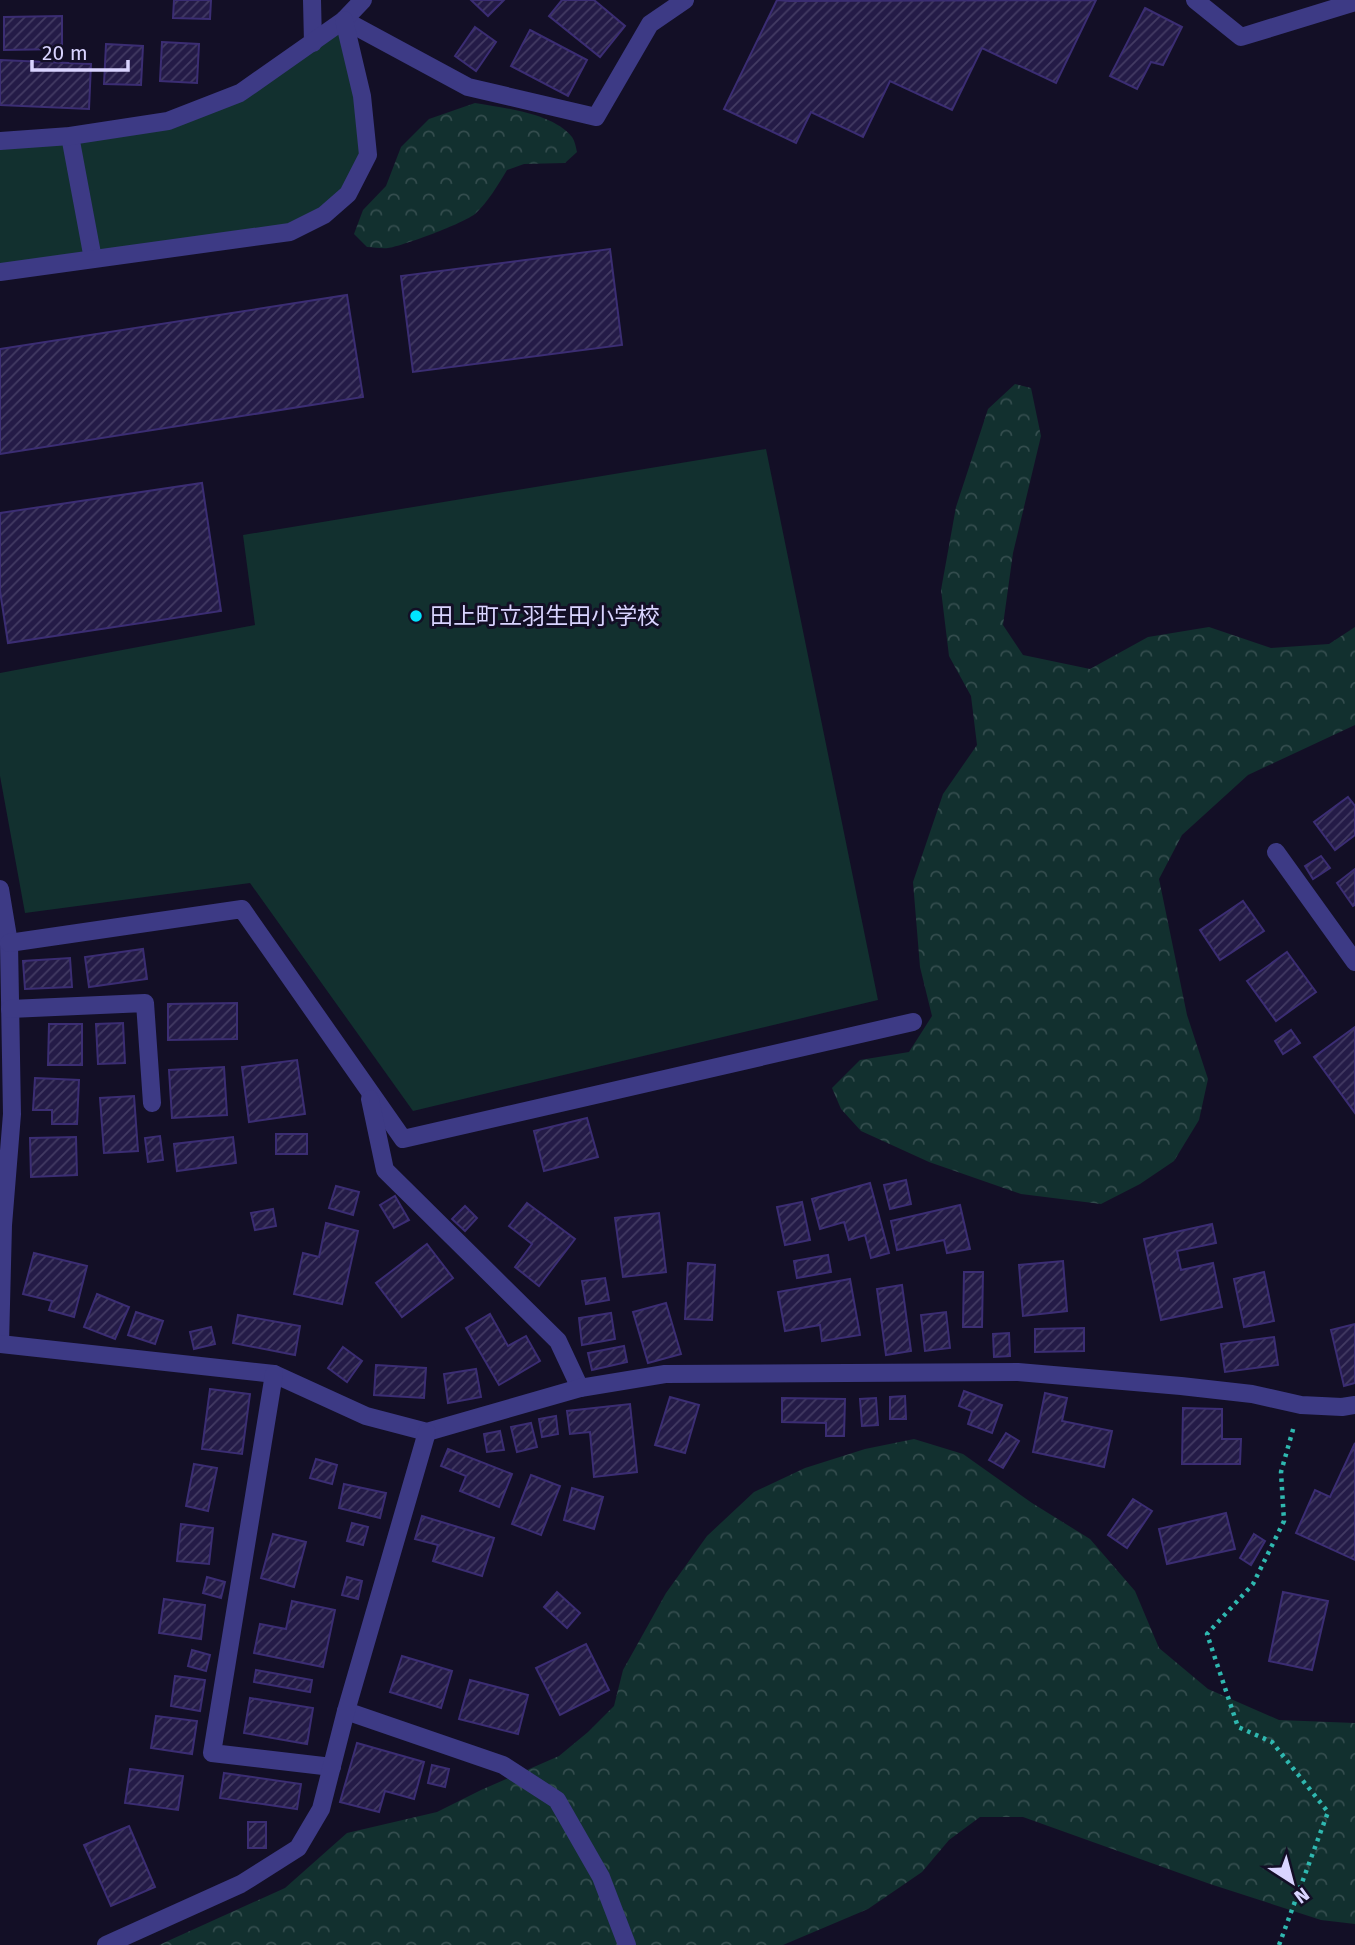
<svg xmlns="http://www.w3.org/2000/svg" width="1355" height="1945" font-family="'Fira Sans','Noto Sans JP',sans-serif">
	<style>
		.green { fill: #12302f }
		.forest { fill: url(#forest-crowns) }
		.building { fill: url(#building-hatch); stroke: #3b2d73; stroke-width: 2 }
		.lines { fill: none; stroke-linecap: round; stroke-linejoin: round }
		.path { stroke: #2fb8b0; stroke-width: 4.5; stroke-dasharray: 3.5 5; stroke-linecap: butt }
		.minor { stroke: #3d3a85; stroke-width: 18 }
		.poi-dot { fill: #00e5ff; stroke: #130f26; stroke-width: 2.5 }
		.labels { text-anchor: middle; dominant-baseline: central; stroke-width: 6; stroke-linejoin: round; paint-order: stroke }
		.poi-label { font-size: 23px; fill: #d9d4ff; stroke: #130f26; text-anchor: start }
	</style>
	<defs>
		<pattern id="forest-crowns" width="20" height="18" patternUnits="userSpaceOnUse" patternTransform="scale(1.75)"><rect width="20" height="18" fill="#12302f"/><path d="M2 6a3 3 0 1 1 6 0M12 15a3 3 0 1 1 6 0" fill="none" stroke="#344d4e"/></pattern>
		<pattern id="building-hatch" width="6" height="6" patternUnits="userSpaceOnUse" patternTransform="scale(1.75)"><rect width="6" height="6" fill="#241b47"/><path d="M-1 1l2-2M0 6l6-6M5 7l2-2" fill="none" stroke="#433b63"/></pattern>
	</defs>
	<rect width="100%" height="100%" fill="#130f26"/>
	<g class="green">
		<polygon points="344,20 368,155 348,194 290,232 0,272 0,141 169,121 240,93"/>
		<polygon points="766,449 878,1000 413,1111 250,883 25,913 0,776 0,673 255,625 243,535"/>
	</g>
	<g class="forest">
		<path d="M475 103C504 108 553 113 572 137 575 141 576 148 577 152L565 163 524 164 507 170C498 185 488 202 475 214 464 223 403 246 388 248 382 249 374 247 367 247L354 234 363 210 386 186 401 147 429 119Z"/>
		<polygon points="1015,384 1031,388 1041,436 1013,553 1003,625 1023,655 1090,669 1148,637 1209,627 1271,648 1329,644 1355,627 1355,725 1248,775 1182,835 1159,879 1187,1015 1208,1079 1199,1120 1174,1161 1140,1184 1101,1204 1021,1194 929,1162 861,1131 841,1109 832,1088 860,1060 909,1052 932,1016 920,967 913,882 943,794 977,745 971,696 949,656 941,590 956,507 988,409"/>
		<polygon points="914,1439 963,1454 1032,1503 1090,1539 1135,1591 1159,1648 1208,1689 1279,1720 1355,1723 1355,1924 1321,1920 1210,1884 1023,1817 980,1817 949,1840 922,1872 868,1909 783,1945 159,1945 285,1888 347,1833 437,1812 481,1790 559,1756 588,1732 614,1706 623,1670 666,1593 707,1536 754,1492 805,1468 865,1449"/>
	</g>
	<g class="building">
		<polygon points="174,0 211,0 210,19 173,18"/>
		<polygon points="471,0 504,0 488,16"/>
		<polygon points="562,0 594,0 625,26 600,57 549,16"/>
		<polygon points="777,0 789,1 1096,0 1056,83 982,48 952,110 890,81 863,137 811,112 796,143 724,109"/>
		<polygon points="1145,8 1182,27 1163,65 1151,62 1137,89 1110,76"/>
		<polygon points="62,16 62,49 4,50 4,17"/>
		<polygon points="475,27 496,42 476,71 455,56"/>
		<polygon points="530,30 587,60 568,96 511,66"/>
		<polygon points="162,42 199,44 197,83 160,81"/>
		<polygon points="106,44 143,46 141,85 104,84"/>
		<polygon points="0,60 91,64 89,109 0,105"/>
		<polygon points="610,249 622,345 413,372 401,276"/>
		<polygon points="347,295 363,397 0,454 0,349"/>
		<polygon points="202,483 221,611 8,643 0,591 0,513"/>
		<polygon points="1348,797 1355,806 1355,835 1335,850 1314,822"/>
		<polygon points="1321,856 1330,868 1313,879 1305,866"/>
		<polygon points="1355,869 1355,905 1353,906 1337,883"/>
		<polygon points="1243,901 1264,931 1220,960 1200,930"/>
		<polygon points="143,949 147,979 89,987 85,957"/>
		<polygon points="1287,952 1316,992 1276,1021 1247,981"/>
		<polygon points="70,958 72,987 25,989 23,961"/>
		<polygon points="237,1003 237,1039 168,1040 168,1004"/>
		<polygon points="123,1023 125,1063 98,1064 96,1024"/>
		<polygon points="49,1024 82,1024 82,1065 48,1065"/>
		<polygon points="1355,1027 1355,1113 1314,1057"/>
		<polygon points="1291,1030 1300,1043 1283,1054 1275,1041"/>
		<polygon points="297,1060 305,1114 249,1122 242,1067"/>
		<polygon points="224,1067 227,1115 172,1118 169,1070"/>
		<polygon points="35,1078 79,1080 77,1124 52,1124 52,1110 33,1110"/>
		<polygon points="134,1096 138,1151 104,1153 100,1098"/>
		<polygon points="587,1118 598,1157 544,1171 534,1131"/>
		<rect x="276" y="1134" width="31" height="20"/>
		<polygon points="160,1136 163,1160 148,1162 145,1138"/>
		<polygon points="76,1137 77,1175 31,1177 30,1138"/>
		<polygon points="233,1137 236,1163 177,1171 174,1144"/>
		<polygon points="906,1180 911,1204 890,1209 884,1185"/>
		<polygon points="870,1183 889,1253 871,1258 865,1235 849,1240 844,1222 820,1229 812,1199"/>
		<polygon points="336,1186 359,1192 353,1215 329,1208"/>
		<polygon points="395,1196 409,1220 394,1228 380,1205"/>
		<polygon points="802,1202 810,1240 785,1245 777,1207"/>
		<polygon points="527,1203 575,1239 539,1286 515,1267 532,1244 509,1226"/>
		<polygon points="960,1205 970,1249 947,1253 944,1240 897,1250 891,1221"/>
		<polygon points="465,1206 477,1218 465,1231 452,1219"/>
		<polygon points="273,1209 276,1226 255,1230 251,1213"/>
		<polygon points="659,1213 666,1272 623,1277 615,1218"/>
		<polygon points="326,1223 358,1231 342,1304 294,1294 303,1253 319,1257"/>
		<polygon points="1212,1224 1216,1243 1177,1251 1181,1270 1213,1263 1222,1307 1161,1320 1144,1239"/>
		<polygon points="427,1244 453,1278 402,1317 376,1283"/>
		<polygon points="34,1253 87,1266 74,1317 49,1310 52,1301 23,1294"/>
		<polygon points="828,1255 831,1272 797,1278 794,1261"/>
		<polygon points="1063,1261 1067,1311 1023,1316 1019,1265"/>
		<polygon points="688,1263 715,1265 712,1320 685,1319"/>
		<polygon points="964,1272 983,1272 982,1327 963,1327"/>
		<polygon points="1264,1272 1274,1321 1244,1327 1234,1279"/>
		<polygon points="605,1278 609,1300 586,1304 582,1281"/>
		<polygon points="850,1279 860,1335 822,1341 820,1325 785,1331 778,1292"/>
		<polygon points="902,1285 911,1351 886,1355 877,1289"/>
		<polygon points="97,1294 129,1307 115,1339 84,1327"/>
		<polygon points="666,1303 681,1354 648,1363 633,1312"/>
		<polygon points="136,1312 163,1321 155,1344 128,1335"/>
		<polygon points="946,1312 950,1348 925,1351 921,1315"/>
		<polygon points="611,1313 615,1339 582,1345 579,1318"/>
		<polygon points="490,1314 508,1346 526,1336 540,1361 499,1385 466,1328"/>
		<polygon points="238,1315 300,1326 295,1355 233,1343"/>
		<polygon points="1355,1324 1355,1383 1344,1386 1331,1330"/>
		<polygon points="211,1327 215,1344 194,1349 190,1332"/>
		<polygon points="1084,1328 1084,1351 1035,1352 1035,1329"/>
		<polygon points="1009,1333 1010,1356 994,1357 993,1334"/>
		<polygon points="1274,1337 1278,1365 1225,1372 1221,1344"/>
		<polygon points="624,1346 627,1362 592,1370 588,1353"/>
		<polygon points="343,1347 362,1361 347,1382 328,1368"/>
		<polygon points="376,1365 426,1368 424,1398 374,1395"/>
		<polygon points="476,1369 481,1397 448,1403 444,1374"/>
		<polygon points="210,1389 250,1394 242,1454 202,1449"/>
		<polygon points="964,1391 1002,1405 992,1433 968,1424 972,1411 959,1406"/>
		<polygon points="1045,1393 1067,1398 1062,1421 1112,1431 1104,1467 1033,1452"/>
		<polygon points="905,1396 906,1419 890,1419 890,1397"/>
		<polygon points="670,1397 699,1405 685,1453 655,1445"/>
		<polygon points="782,1398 845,1399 844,1436 826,1436 826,1423 782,1422"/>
		<polygon points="876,1398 878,1425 862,1426 860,1399"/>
		<polygon points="630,1404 637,1472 594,1477 590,1432 570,1434 567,1411"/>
		<polygon points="1183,1408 1222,1409 1222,1439 1241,1439 1240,1464 1182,1464"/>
		<polygon points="556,1416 558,1434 542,1437 539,1419"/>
		<polygon points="531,1423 537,1447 517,1452 511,1427"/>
		<polygon points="500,1431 504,1450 487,1452 484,1434"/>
		<polygon points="1006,1433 1019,1441 1003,1468 989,1460"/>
		<polygon points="1355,1443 1355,1560 1296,1533 1315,1490 1330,1497"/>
		<polygon points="448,1449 512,1474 499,1507 460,1491 466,1476 441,1466"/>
		<polygon points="316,1459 337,1465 332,1484 310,1478"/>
		<polygon points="194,1464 217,1468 208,1511 186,1506"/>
		<polygon points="531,1475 560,1486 541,1535 512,1524"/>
		<polygon points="344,1484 386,1493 380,1518 339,1508"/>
		<polygon points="572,1488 603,1497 594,1529 564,1520"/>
		<polygon points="1133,1499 1152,1511 1127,1548 1108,1535"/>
		<polygon points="1226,1513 1235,1549 1167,1564 1159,1529"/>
		<polygon points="422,1516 494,1538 482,1576 433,1561 438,1545 415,1539"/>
		<polygon points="352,1523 368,1527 363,1545 347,1541"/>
		<polygon points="181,1524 213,1528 209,1564 177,1561"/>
		<polygon points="273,1534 306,1542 294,1587 261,1578"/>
		<polygon points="1254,1534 1265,1541 1251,1565 1240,1558"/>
		<polygon points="207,1577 225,1582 221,1598 203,1593"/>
		<polygon points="347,1577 362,1581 358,1599 342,1595"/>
		<polygon points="557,1592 580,1613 567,1628 544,1607"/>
		<polygon points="1283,1592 1328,1601 1312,1670 1269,1661"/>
		<polygon points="164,1599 205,1605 201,1639 159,1633"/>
		<polygon points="292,1601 335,1610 323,1667 254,1653 260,1624 286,1629"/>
		<polygon points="586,1644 609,1690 560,1715 536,1668"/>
		<polygon points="192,1650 210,1655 206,1671 188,1666"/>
		<polygon points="402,1656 452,1671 441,1708 390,1692"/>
		<polygon points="256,1670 312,1680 310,1692 254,1682"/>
		<polygon points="175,1676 205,1680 200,1711 171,1706"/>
		<polygon points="470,1680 528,1695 518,1734 459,1719"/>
		<polygon points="250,1698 313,1708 307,1744 244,1733"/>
		<polygon points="156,1716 197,1721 192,1754 151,1748"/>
		<polygon points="357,1743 424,1762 414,1799 385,1791 379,1812 340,1802"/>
		<polygon points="432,1765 449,1769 445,1787 428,1783"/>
		<polygon points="130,1769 183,1776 178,1810 125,1803"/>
		<polygon points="224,1773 301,1784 297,1809 220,1798"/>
		<rect x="248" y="1822" width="18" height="26"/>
		<polygon points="129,1826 155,1887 111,1906 84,1845"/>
	</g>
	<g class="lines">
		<polyline class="path" points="1279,1945 1328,1812 1272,1742 1238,1727 1207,1634 1253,1584 1284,1521 1281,1472 1294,1426"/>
		<g class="minor">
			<polyline points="312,0 313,43"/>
			<polyline points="1195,0 1241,37 1355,2"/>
			<polyline points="344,20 468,87 596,117 650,24 685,0"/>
			<polyline points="70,136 93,259"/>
			<polyline points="0,141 70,136 168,121 240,93 344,20 363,0"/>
			<polyline points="0,272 290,232 324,215 348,194 368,155 362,96 344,20"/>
			<polyline points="1276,852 1355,962"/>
			<polyline points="0,889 9,943 12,1114 3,1225 0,1344"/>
			<polyline points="9,943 242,909 403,1139 913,1022"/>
			<polyline points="10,1009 145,1003 152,1103"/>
			<polyline points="370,1099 385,1170 558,1341 580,1388"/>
			<polyline points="0,1344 274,1374 366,1416 427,1432 580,1388 665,1374 1018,1372 1181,1386 1252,1394 1301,1405 1342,1407 1355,1405"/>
			<polyline points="274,1374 212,1753 332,1767"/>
			<polyline points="346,1711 503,1765 557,1800 601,1877 627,1945"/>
			<polyline points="106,1945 241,1884 298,1848 321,1809 346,1711 427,1432"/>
		</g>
	</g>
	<circle class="poi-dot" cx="416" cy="616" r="7"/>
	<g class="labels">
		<g class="poi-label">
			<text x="430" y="616">田上町立羽生田小学校</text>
		</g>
	</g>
	<g transform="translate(1292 1882) rotate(144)" stroke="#130f26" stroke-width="5" paint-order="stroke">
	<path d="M0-5L12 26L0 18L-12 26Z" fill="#d9d4ff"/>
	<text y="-10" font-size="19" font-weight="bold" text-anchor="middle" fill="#d9d4ff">N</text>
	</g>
	<path d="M32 60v10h96v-10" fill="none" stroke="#d9d4ff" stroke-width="3.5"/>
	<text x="42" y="60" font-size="21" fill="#d9d4ff" stroke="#130f26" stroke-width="5" paint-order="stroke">20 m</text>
</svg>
